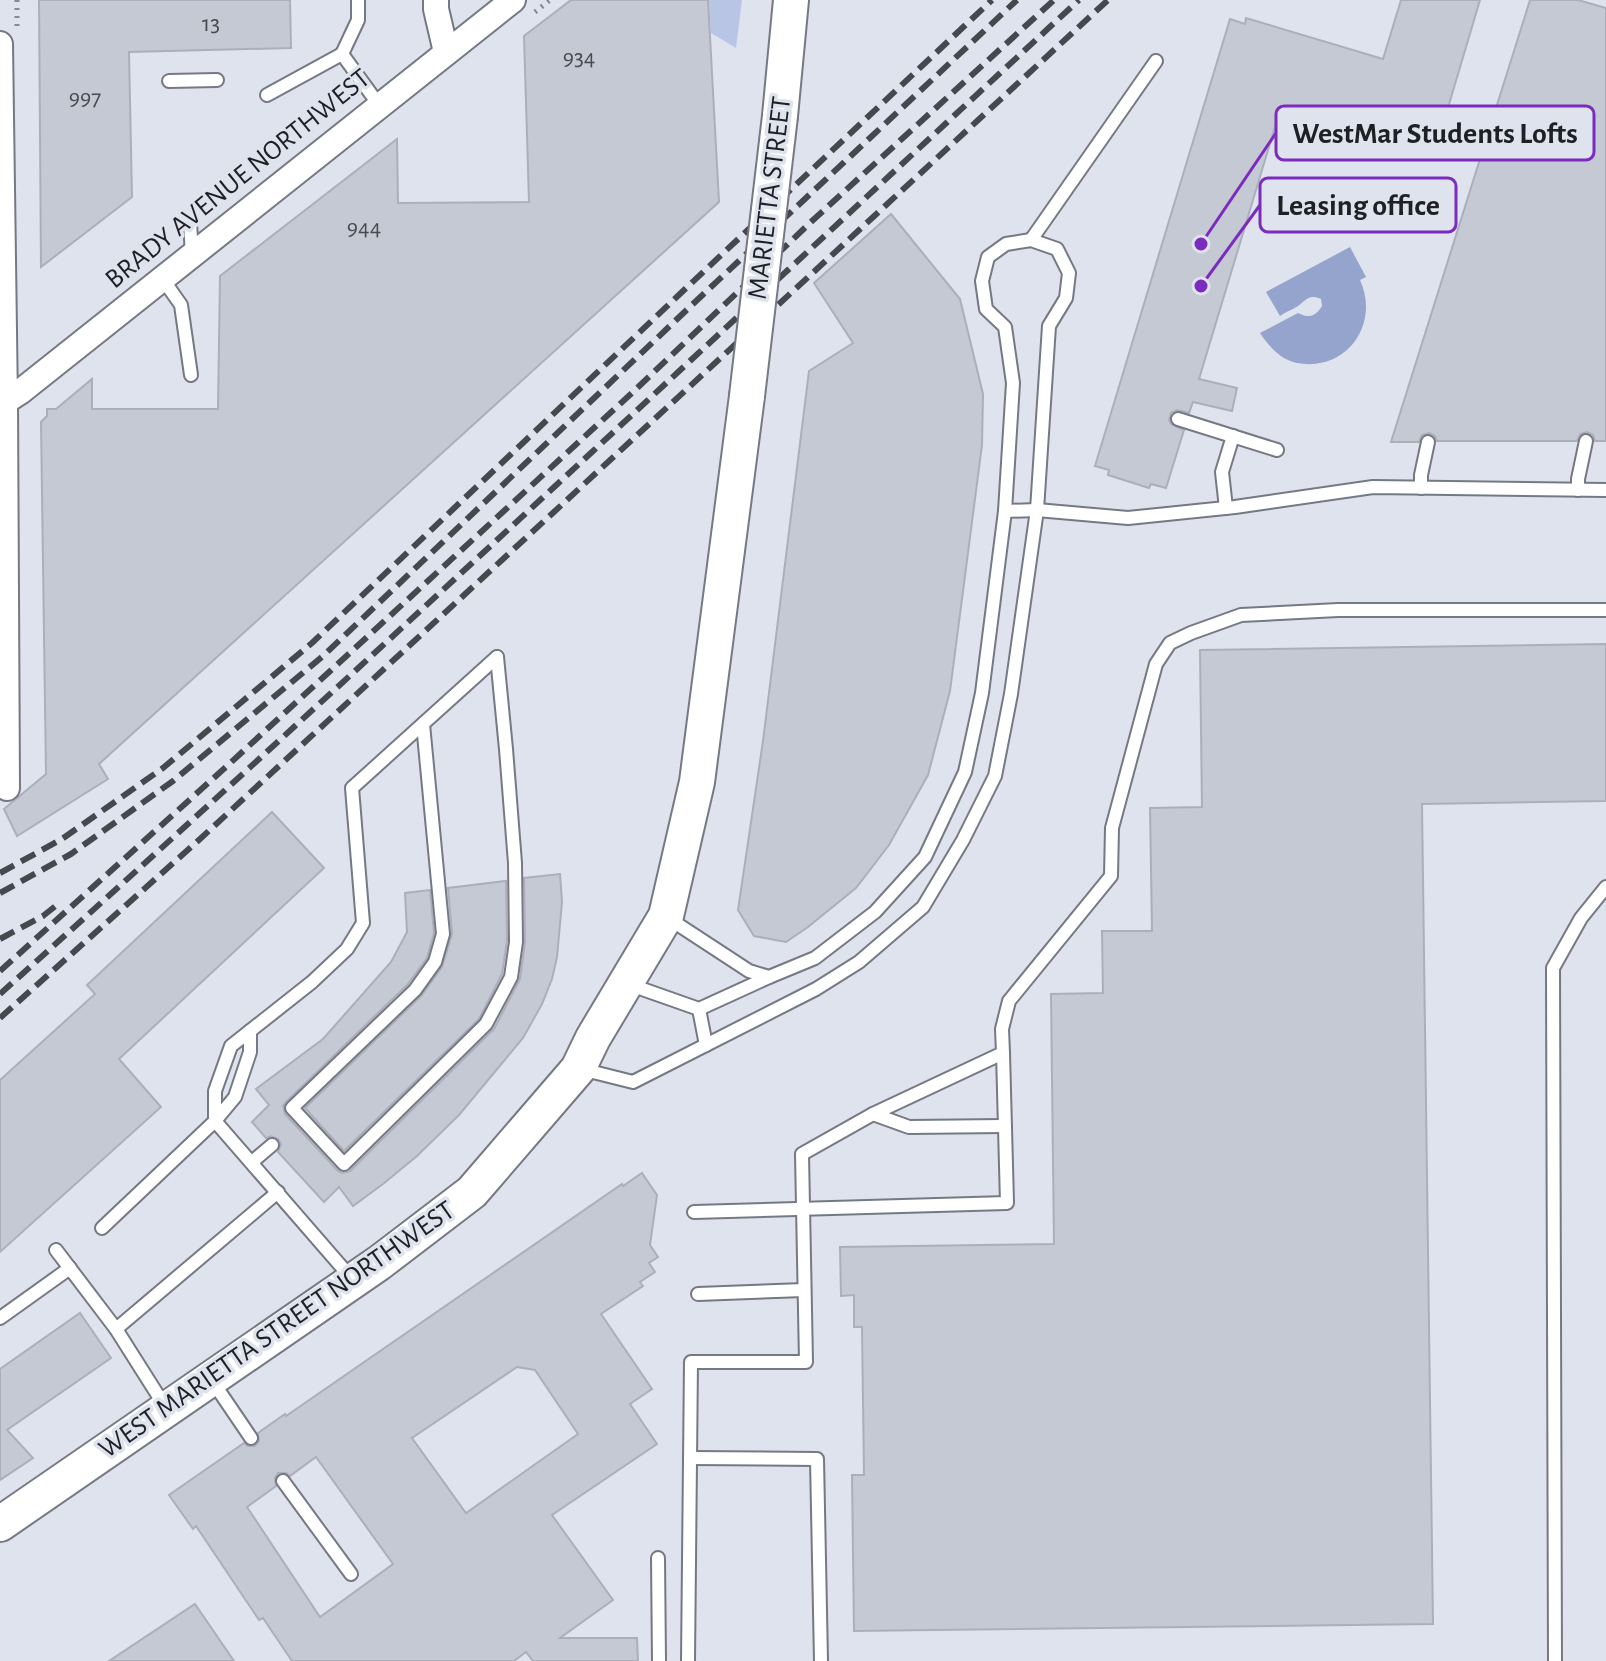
<svg xmlns="http://www.w3.org/2000/svg" width="1606" height="1661" font-family="'Alegreya Sans',sans-serif">
	<style>
		.green { fill: #b8c5e5 }
		.water { fill: #94a4cc }
		.building { fill: #c5c9d4; stroke: #abafba; stroke-width: 2; fill-rule: evenodd }
		.lines { fill: none; stroke-linecap: round; stroke-linejoin: round }
		.lane-casing { stroke: #757983; stroke-width: 16 }
		.street-casing { stroke: #757983; stroke-width: 28 }
		.secondary-casing { stroke: #757983; stroke-width: 38 }
		.path { stroke: #858890; stroke-width: 5; stroke-dasharray: 2 6; stroke-linecap: butt }
		.lane { stroke: #fff; stroke-width: 12 }
		.street { stroke: #fff; stroke-width: 24 }
		.secondary { stroke: #fff; stroke-width: 34 }
		.rail { stroke: #45484d; stroke-width: 6; stroke-dasharray: 16 8; stroke-linecap: butt }
		.secondary-bridge-casing { stroke: #757983; stroke-width: 38; stroke-linecap: butt }
		.secondary-bridge { stroke: #fff; stroke-width: 34 }
		.labels { text-anchor: middle; dominant-baseline: central; stroke-width: 7; stroke-linejoin: round; paint-order: stroke }
		.number-label { font-size: 24px; fill: #484a50 }
		.street-label { font-size: 28px; fill: #1e2024; stroke: #dee3ee }
		.leader { fill: none; stroke: #7b2cbf; stroke-width: 3 }
		.callout-dot { fill: #7b2cbf; stroke: #dee3ee; stroke-width: 3 }
		.callout { fill: #dee3ee; stroke: #7b2cbf; stroke-width: 3 }
		.callout-label { font-size: 30px; text-anchor: middle; font-weight: bold; fill: #1e2024 }
	</style>
	<rect width="100%" height="100%" fill="#dee3ee"/>
	<polygon class="green" points="709,0 742,0 736,48 711,33"/>
	<path class="water" d="M1350 247 1366 277 1360 280C1381 326 1344 375 1293 362 1279 358 1268 345 1260 333L1298 313C1309 319 1316 316 1322 306L1321 299C1309 294 1307 299 1298 306 1292 310 1285 312 1280 316L1266 292Z"/>
	<g class="building">
		<polygon points="39,0 290,0 291,48 129,52 132,197 41,267"/>
		<polygon points="571,0 708,0 719,202 99,764 108,779 17,836 4,809 46,774 41,422 47,416 47,409 56,409 92,379 92,409 218,409 220,276 397,139 398,203 529,202 524,36"/>
		<polygon points="1401,0 1480,0 1436,148 1421,143 1419,149 1281,107 1199,379 1237,388 1232,411 1193,402 1189,413 1177,410 1171,413 1169,420 1171,424 1184,430 1166,488 1151,484 1149,488 1108,475 1109,470 1095,466 1230,19 1245,24 1246,18 1383,59"/>
		<polygon points="1530,0 1578,0 1606,8 1606,441 1595,441 1593,435 1587,432 1580,434 1577,441 1437,441 1435,436 1429,433 1422,435 1419,442 1391,442"/>
		<polygon points="891,214 960,299 983,394 982,445 950,691 928,775 889,845 856,888 808,927 786,942 754,936 738,910 763,741 809,371 853,343 814,283"/>
		<polygon points="1606,644 1606,801 1422,804 1433,1624 854,1631 852,1475 864,1475 862,1327 854,1327 854,1295 841,1296 840,1247 1054,1244 1051,994 1103,993 1102,931 1152,931 1150,808 1202,807 1200,650"/>
		<polygon points="272,812 324,868 119,1059 161,1107 0,1252 0,1080 95,994 87,985"/>
		<polygon points="560,874 562,902 557,957 552,979 542,1004 523,1038 459,1115 417,1156 383,1184 353,1206 339,1187 324,1202 278,1152 281,1144 278,1139 271,1136 266,1138 252,1122 269,1105 256,1089 323,1039 391,962 407,932 405,893 430,890 434,933 427,958 408,984 286,1102 283,1106 285,1114 337,1170 342,1173 350,1171 494,1029 520,979 525,942 524,878"/>
		<polygon points="506,881 507,941 502,974 479,1019 344,1151 305,1108 421,996 442,967 452,934 448,888"/>
		<path d="M642 1173 657 1195 650 1245 658 1257 649 1263 655 1272 640 1282 643 1286 601 1314 652 1389 630 1404 657 1444 552 1515 613 1600 560 1638H637L638 1661H533L526 1652 514 1661H292L263 1618 259 1620 196 1526 193 1529 169 1495 244 1443 248 1446H255L259 1441 258 1433 285 1414 286 1416 622 1184 623 1186ZM517 1367 535 1370 578 1434 466 1513 412 1438ZM316 1457 393 1564 320 1617 247 1507 276 1486 275 1478 278 1473H286L290 1476Z"/>
		<polygon points="80,1313 111,1358 7,1430 33,1458 0,1480 0,1369"/>
		<polygon points="195,1604 234,1661 109,1661"/>
	</g>
	<g class="lines">
		<defs>
			<g id="lane">
				<polyline points="342,54 358,20 358,0"/>
				<polyline points="169,81 217,80"/>
				<polyline points="267,95 342,54 379,105"/>
				<polyline points="190,222 192,255"/>
				<polyline points="1031,240 1156,61"/>
				<polyline points="162,278 181,305 191,375"/>
				<polyline points="1178,419 1277,450"/>
				<polyline points="1421,488 1421,475 1428,442"/>
				<polyline points="1578,490 1578,479 1586,441"/>
				<polyline points="1226,508 1222,472 1233,436"/>
				<polyline points="1005,511 1037,510 1128,518 1235,507 1373,487 1606,490"/>
				<polyline points="423,724 443,934 435,962 415,990 292,1108 344,1164 486,1024 511,977 516,942 515,863 506,749 497,657"/>
				<polyline points="628,984 699,1009 769,977"/>
				<polyline points="699,1009 706,1045"/>
				<polyline points="581,1069 633,1082 816,989 859,962 923,907 963,840 995,776 1011,694 1037,510 1049,326 1066,298 1069,273 1057,249 1031,240 1006,244 988,257 982,281 986,309 1005,327 1013,383 1005,511 982,693 965,772 925,857 875,912 815,958 769,977 749,971 668,918"/>
				<polyline points="873,1114 909,1127 1005,1126"/>
				<polyline points="252,1162 272,1145"/>
				<polyline points="694,1212 1007,1203 1003,1053"/>
				<polyline points="102,1228 215,1121 235,1097 250,1052 250,1031"/>
				<polyline points="56,1250 116,1329 166,1408"/>
				<polyline points="353,1280 215,1121 215,1091 231,1046 312,982 347,949 363,923 352,788 497,657"/>
				<polyline points="698,1294 804,1290"/>
				<polyline points="0,1318 70,1268"/>
				<polyline points="116,1329 278,1192"/>
				<polyline points="213,1382 251,1438"/>
				<polyline points="690,1458 817,1459 821,1661"/>
				<polyline points="283,1481 351,1574"/>
				<polyline points="658,1558 659,1661"/>
				<polyline points="688,1661 691,1362 806,1362 802,1154 873,1114 1003,1053 1002,1029 1009,1001 1111,876 1112,828 1156,664 1170,643 1191,633 1241,615 1338,610 1606,610"/>
				<polyline points="1555,1661 1553,968 1581,918 1606,887"/>
			</g>
			<g id="street">
				<polyline points="436,0 436,9 446,52"/>
				<polyline points="0,44 5,403 7,788"/>
				<polyline points="0,405 20,392 513,0"/>
			</g>
			<g id="secondary">
				<polyline points="780,116 791,0"/>
				<polyline points="0,1524 379,1263 472,1192 578,1069 593,1038 666,916 697,782 747,396"/>
			</g>
		</defs>
		<use href="#lane" class="lane-casing"/>
		<use href="#street" class="street-casing"/>
		<use href="#secondary" class="secondary-casing"/>
		<g class="path">
			<polyline points="17,0 17,27"/>
			<polyline points="535,12 550,0"/>
		</g>
		<use href="#lane" class="lane"/>
		<use href="#street" class="street"/>
		<use href="#secondary" class="secondary"/>
		<g class="rail">
			<polyline points="0,873 62,839 163,768 312,643 683,291 992,0"/>
			<polyline points="0,893 71,854 173,781 323,656 694,303 1017,0"/>
			<polyline points="0,939 43,916 58,904"/>
			<polyline points="0,971 227,766 633,392 812,221 1054,0"/>
			<path d="M0 994C364 667 720 332 1079 0"/>
			<polyline points="0,1018 200,839 1108,0"/>
		</g>
		<defs>
			<polyline id="secondary-bridge" points="747,396 780,116"/>
		</defs>
		<use href="#secondary-bridge" class="secondary-bridge-casing"/>
		<use href="#secondary-bridge" class="secondary-bridge"/>
	</g>
	<g class="labels">
		<g class="number-label">
			<text x="211" y="24">13</text>
			<text x="579" y="58">934</text>
			<text x="85" y="98">997</text>
			<text x="364" y="228">944</text>
		</g>
		<g class="street-label">
			<text transform="translate(238 179) rotate(-39)">BRADY AVENUE NORTHWEST</text>
			<text transform="translate(770 198) rotate(-83)">MARIETTA STREET</text>
			<text transform="translate(277 1330) rotate(-35)">WEST MARIETTA STREET NORTHWEST</text>
		</g>
	</g>
	<path class="leader" d="M1201 244L1276 133M1201 286L1260 205"/>
	<g class="callout-dot">
		<circle cx="1201" cy="244" r="8"/>
		<circle cx="1201" cy="286" r="8"/>
	</g>
	<g class="callout">
		<rect x="1276" y="106" width="318" height="54" rx="8"/>
		<rect x="1260" y="178" width="196" height="54" rx="8"/>
	</g>
	<g class="callout-label">
		<text x="1435" y="143">WestMar Students Lofts</text>
		<text x="1358" y="215">Leasing office</text>
	</g>
</svg>
